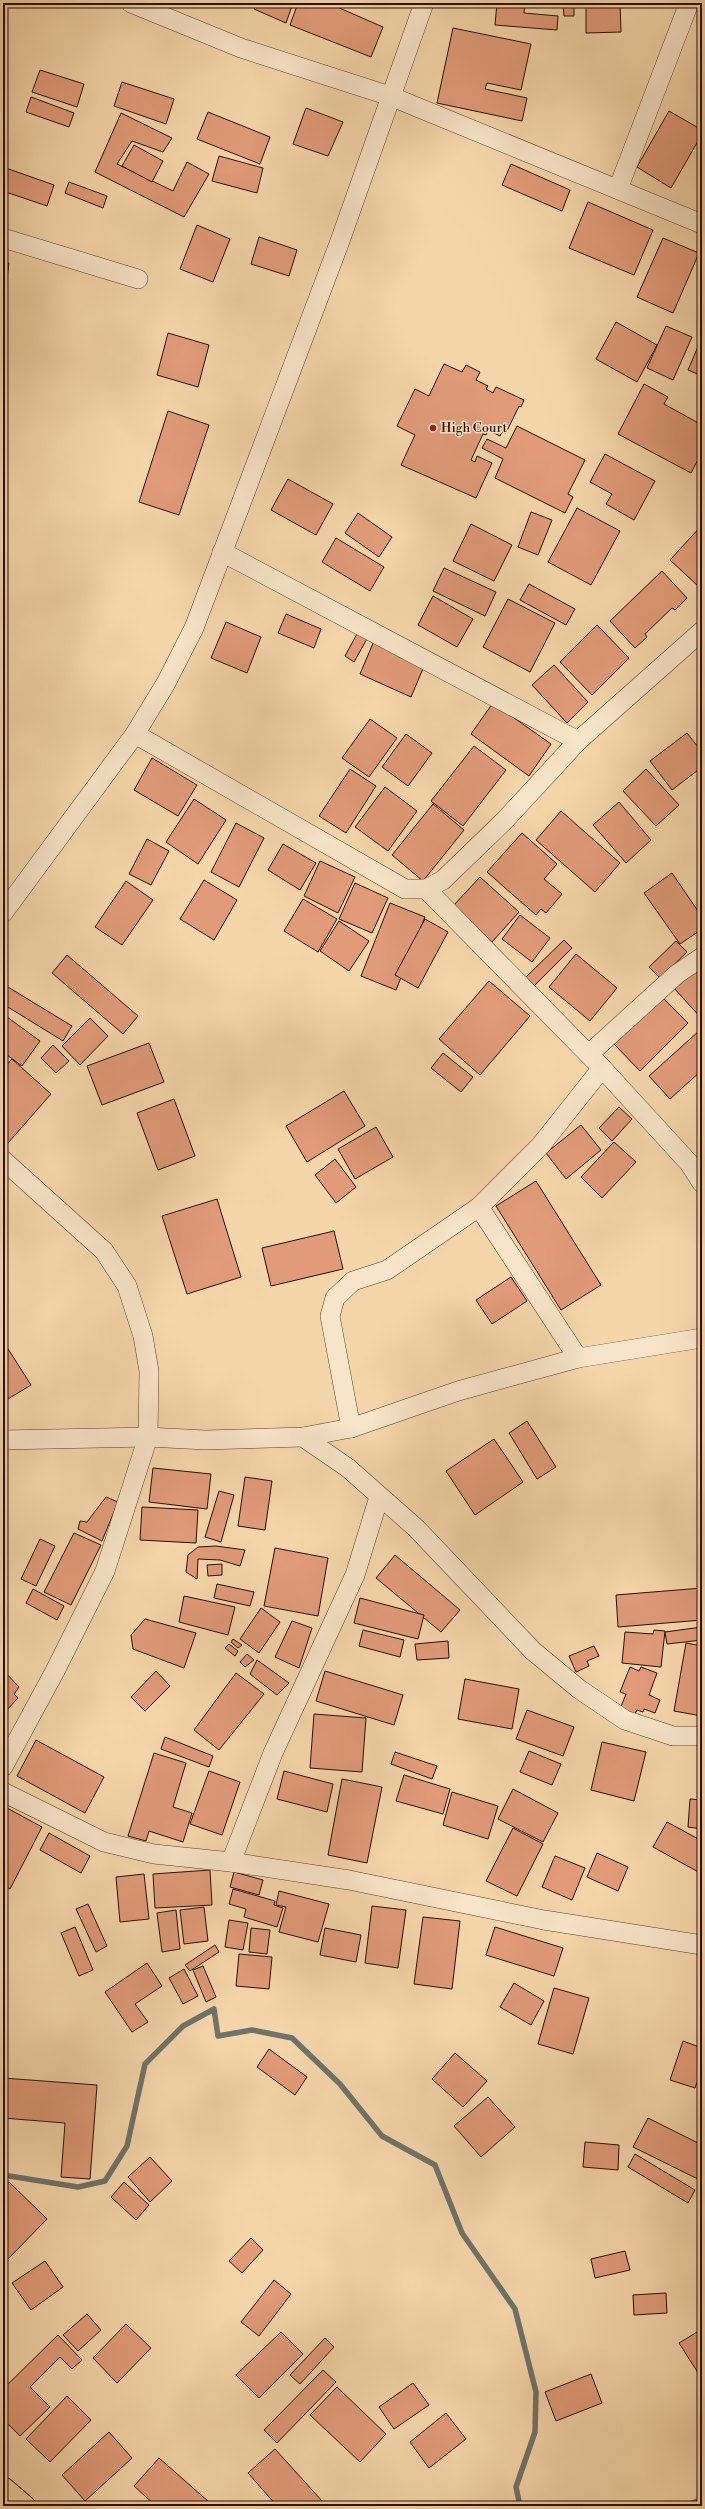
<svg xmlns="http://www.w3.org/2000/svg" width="705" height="2509" font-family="'Libre Bodoni',serif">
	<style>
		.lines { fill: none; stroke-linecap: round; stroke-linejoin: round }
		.stream { stroke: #6f736a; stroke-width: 5.5 }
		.building { fill: #e19b7a; stroke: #2b0c00 }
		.minor-casing { stroke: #5e3e2a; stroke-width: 20 }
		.highway-casing { stroke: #2b0c00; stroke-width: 24 }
		.minor { stroke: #f8e4c8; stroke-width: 19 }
		.highway { stroke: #f5d6aa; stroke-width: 22 }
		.poi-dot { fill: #8f2418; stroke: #f8e4c8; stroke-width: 1.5 }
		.labels { text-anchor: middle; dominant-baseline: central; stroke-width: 3; stroke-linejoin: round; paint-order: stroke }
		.poi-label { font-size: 13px; fill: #2b0c00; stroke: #f8e4c8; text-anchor: start }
	</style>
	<rect width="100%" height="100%" fill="#f5d6aa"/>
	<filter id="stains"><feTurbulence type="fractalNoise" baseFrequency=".005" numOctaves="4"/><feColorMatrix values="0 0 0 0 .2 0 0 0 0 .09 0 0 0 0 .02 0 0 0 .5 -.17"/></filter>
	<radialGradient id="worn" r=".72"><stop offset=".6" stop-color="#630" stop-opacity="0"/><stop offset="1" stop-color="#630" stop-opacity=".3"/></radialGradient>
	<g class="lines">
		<g class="stream">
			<polyline points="3,2175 78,2187 105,2181 127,2146 145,2064 183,2026 214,2009 218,2036 252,2030 292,2038 340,2084 382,2136 435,2165 462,2233 515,2309 536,2392 535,2432 516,2487 520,2506"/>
			<polyline points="685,2506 702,2499"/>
		</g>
	</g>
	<g class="building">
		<polygon points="256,3 293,3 286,23 254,9"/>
		<polygon points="298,3 328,3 383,27 371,57 290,25"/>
		<polygon points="497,3 525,3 524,13 558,16 557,30 495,25"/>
		<polygon points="563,3 574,3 574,16 564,16"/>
		<polygon points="586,3 620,3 621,32 586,33"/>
		<polygon points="453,28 531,44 521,90 487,83 485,89 527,98 522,121 437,103"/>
		<polygon points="40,70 84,84 77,107 32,92"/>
		<polygon points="122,82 174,99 166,124 114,106"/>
		<polygon points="31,97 74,113 69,127 26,112"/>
		<polygon points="306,108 343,122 328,156 293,144"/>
		<polygon points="669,111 702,130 702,134 671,188 637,167"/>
		<polygon points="208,112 270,137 260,164 197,139"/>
		<polygon points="121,113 172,138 163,152 132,141 117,164 173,191 187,162 209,174 184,217 95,172"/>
		<polygon points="134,145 163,161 152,182 122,166"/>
		<polygon points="219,156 263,168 257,193 212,181"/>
		<polygon points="511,164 570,190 562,211 502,185"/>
		<polygon points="3,167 54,185 47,206 3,191"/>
		<polygon points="69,182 107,196 103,208 65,193"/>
		<polygon points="588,202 653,230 634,275 569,248"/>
		<polygon points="197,225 230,239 213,282 180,269"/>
		<polygon points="259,237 297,250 289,276 251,264"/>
		<polygon points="663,238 699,253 673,313 637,297"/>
		<polygon points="3,262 9,263 5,292 3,291"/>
		<polygon points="616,322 657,345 637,382 596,359"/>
		<polygon points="666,326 692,337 673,380 647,368"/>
		<polygon points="168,333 209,345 198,387 157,375"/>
		<polygon points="702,337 702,376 688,370"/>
		<polygon points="444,364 462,372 466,365 480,372 476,380 488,386 486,389 493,393 496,387 524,400 521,407 519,406 506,433 502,432 500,436 488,430 486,435 483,434 471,460 475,462 477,456 492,463 476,498 401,465 415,435 397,426 415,389 429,396"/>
		<polygon points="644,384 668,397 664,404 702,425 702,452 691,473 618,434"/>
		<polygon points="168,411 209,425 179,515 139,502"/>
		<polygon points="517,426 585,460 568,494 573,497 565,513 495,478 503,459 482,448 487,439 506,448"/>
		<polygon points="605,454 655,481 634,520 606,504 612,494 590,482"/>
		<polygon points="288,479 333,504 316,535 271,510"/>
		<polygon points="577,508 620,531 591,585 548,562"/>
		<polygon points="531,512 552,520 538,555 518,547"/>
		<polygon points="358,513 392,537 379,557 345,533"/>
		<polygon points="471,524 512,545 494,581 453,561"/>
		<polygon points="702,525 702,581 698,586 670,560"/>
		<polygon points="336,538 384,567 370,591 322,562"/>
		<polygon points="444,568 496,592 485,616 433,591"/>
		<polygon points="662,571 687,598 675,610 672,608 645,634 647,637 635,648 610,621"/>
		<polygon points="529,584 575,609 566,625 520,600"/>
		<polygon points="433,596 473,619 457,647 418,625"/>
		<polygon points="508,599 555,623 530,672 483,647"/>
		<polygon points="286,614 321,629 314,648 278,633"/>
		<polygon points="226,622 261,637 247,673 211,658"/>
		<polygon points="597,625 629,658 592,695 560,662"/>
		<polygon points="358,632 368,637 354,662 345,656"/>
		<polygon points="374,641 425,664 411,697 360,674"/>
		<polygon points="554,665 588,702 567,723 532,685"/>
		<polygon points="493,703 551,744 529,776 471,734"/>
		<polygon points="370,719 397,738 369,777 342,758"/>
		<polygon points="687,733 702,752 702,767 672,790 650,761"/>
		<polygon points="406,734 432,753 408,786 382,767"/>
		<polygon points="474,746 506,770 463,826 431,801"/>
		<polygon points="152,758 197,785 178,816 134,790"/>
		<polygon points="350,769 376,786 346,833 319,816"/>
		<polygon points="646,769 679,805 656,826 623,791"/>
		<polygon points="385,787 417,811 388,851 355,827"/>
		<polygon points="194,799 226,820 198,864 166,842"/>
		<polygon points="619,802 651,840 626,863 593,825"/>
		<polygon points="433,804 464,830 423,881 392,855"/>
		<polygon points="561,811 620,863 595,892 536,840"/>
		<polygon points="236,823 264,838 239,887 211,872"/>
		<polygon points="522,833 557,864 544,879 562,894 546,913 541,909 536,915 487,872"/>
		<polygon points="147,839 169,851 151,885 129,874"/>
		<polygon points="283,844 316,863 300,890 268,870"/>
		<polygon points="320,861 355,877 338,913 304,896"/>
		<polygon points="672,873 702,917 702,929 680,944 644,893"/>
		<polygon points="480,877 519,912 492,942 453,906"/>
		<polygon points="204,880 237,900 214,940 180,919"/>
		<polygon points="126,881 153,900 122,945 95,927"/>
		<polygon points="355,883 388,898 372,933 339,919"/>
		<polygon points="303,899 337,919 318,952 284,931"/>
		<polygon points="390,903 425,917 396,990 361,976"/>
		<polygon points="520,915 550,938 532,962 502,939"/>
		<polygon points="425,919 448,932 418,988 395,975"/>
		<polygon points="339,921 369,941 349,971 320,951"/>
		<polygon points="564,940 572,948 534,986 526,977"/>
		<polygon points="676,941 687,952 660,978 649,967"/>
		<polygon points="576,954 617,988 590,1021 549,987"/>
		<polygon points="67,955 138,1016 123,1034 52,973"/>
		<polygon points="702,968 702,1019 673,987"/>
		<polygon points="489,981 530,1016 480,1075 439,1039"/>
		<polygon points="8,987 72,1026 63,1041 3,1004 3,995"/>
		<polygon points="660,995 688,1023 640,1071 613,1043"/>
		<polygon points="3,1014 40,1041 22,1066 3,1052"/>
		<polygon points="90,1018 108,1036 80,1065 62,1046"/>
		<polygon points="700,1030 702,1032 702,1070 670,1099 649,1076"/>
		<polygon points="149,1043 164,1082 102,1105 87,1066"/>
		<polygon points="53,1045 69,1061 56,1073 41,1058"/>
		<polygon points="443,1053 473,1077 461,1092 431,1068"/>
		<polygon points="12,1059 51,1094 8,1143 3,1139 3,1069"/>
		<polygon points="344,1091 365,1126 307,1162 286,1126"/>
		<polygon points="174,1099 195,1156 158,1170 137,1113"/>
		<polygon points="619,1107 632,1119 612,1141 599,1128"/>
		<polygon points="581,1125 601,1150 566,1179 546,1153"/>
		<polygon points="376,1127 393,1157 355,1179 338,1149"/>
		<polygon points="614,1142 636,1162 602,1198 581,1177"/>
		<polygon points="335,1159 356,1187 336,1203 315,1175"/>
		<polygon points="536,1181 601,1285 561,1310 496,1206"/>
		<polygon points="217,1199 241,1277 187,1294 162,1216"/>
		<polygon points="334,1231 343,1269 271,1286 262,1248"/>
		<polygon points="511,1277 527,1301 492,1324 476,1300"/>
		<polygon points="3,1341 31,1385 3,1402"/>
		<polygon points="527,1421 556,1467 537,1479 509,1433"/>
		<polygon points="494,1439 523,1482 475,1515 446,1471"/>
		<polygon points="153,1468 211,1474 207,1509 149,1502"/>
		<polygon points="245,1477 272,1481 265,1530 238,1526"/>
		<polygon points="219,1491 234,1495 221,1542 205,1537"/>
		<polygon points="106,1497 118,1502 102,1541 78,1529 80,1521 87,1522"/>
		<polygon points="142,1507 198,1510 196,1543 140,1540"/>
		<polygon points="74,1533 101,1545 71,1605 44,1592"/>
		<polygon points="40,1539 55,1546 36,1586 21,1579"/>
		<polygon points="216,1546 245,1550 240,1566 220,1560 198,1559 197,1579 186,1572 188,1555 198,1547"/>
		<polygon points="275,1548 328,1558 318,1616 264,1606"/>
		<polygon points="395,1555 460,1610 441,1632 376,1578"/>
		<polygon points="222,1564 222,1575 208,1576 207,1565"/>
		<polygon points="217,1584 254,1592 250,1606 214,1598"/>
		<polygon points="702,1588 702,1620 618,1627 616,1595"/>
		<polygon points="33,1589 64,1606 57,1620 26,1603"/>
		<polygon points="184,1596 235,1607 228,1635 179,1622"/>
		<polygon points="360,1598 424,1615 418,1639 354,1623"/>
		<polygon points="261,1608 280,1622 259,1653 240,1639"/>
		<polygon points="145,1619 196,1633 184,1668 133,1649 131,1635"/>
		<polygon points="292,1621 312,1628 299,1668 275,1657"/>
		<polygon points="702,1627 702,1640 667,1644 665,1632"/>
		<polygon points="363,1630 404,1640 400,1657 359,1646"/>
		<polygon points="654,1630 665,1631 661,1667 622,1663 625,1632 653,1634"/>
		<polygon points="233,1639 242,1645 238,1648 231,1642"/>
		<polygon points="448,1641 449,1658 417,1660 415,1644"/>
		<polygon points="686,1643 702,1646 702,1716 674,1711"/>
		<polygon points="229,1644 238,1651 235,1656 225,1648"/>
		<polygon points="594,1646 599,1656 587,1661 589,1666 576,1672 569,1656"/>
		<polygon points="247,1654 254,1660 245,1667 240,1662"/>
		<polygon points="257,1660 289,1683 277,1695 250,1674"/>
		<polygon points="630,1667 639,1671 641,1667 657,1673 649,1695 660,1700 655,1713 644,1709 643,1712 637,1710 635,1714 620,1709 626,1694 620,1692"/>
		<polygon points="3,1670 19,1687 14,1694 18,1698 5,1712 3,1711"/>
		<polygon points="156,1671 170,1686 145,1711 131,1697"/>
		<polygon points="325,1671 403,1695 394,1725 316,1701"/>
		<polygon points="236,1673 264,1694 219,1750 194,1730"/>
		<polygon points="465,1679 519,1689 512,1729 458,1719"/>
		<polygon points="527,1710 574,1727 563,1756 516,1739"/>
		<polygon points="314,1714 366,1718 362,1772 310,1768"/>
		<polygon points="165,1737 213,1756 209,1767 161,1749"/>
		<polygon points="36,1740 104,1777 85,1813 17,1776"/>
		<polygon points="602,1742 646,1752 634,1801 591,1790"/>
		<polygon points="529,1751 561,1764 552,1785 520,1772"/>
		<polygon points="395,1752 437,1766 432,1779 391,1764"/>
		<polygon points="154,1753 186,1763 173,1807 192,1813 183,1842 149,1831 146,1841 128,1836"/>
		<polygon points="209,1771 240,1782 222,1835 190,1824"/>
		<polygon points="284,1771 333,1784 327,1812 277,1799"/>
		<polygon points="404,1775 450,1789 443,1814 396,1801"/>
		<polygon points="342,1779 382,1787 367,1863 328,1855"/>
		<polygon points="513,1789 558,1813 543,1842 498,1819"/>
		<polygon points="452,1792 498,1806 488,1839 443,1825"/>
		<polygon points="690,1799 702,1800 702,1829 688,1827"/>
		<polygon points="7,1808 42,1827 10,1889 3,1885 3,1815"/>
		<polygon points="667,1822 702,1841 702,1874 653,1847"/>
		<polygon points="513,1828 543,1844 517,1896 486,1881"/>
		<polygon points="49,1833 90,1856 81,1873 40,1850"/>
		<polygon points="597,1853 628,1867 618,1891 587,1877"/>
		<polygon points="555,1856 585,1868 572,1900 542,1887"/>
		<polygon points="210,1870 212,1905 155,1908 153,1874"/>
		<polygon points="234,1872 263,1880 259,1895 230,1887"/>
		<polygon points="144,1874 149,1919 120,1922 116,1877"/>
		<polygon points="233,1889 275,1901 274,1905 283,1908 277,1927 244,1917 246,1909 229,1904"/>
		<polygon points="279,1891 329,1904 318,1942 279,1932 286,1907 276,1905"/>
		<polygon points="88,1904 107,1946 96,1952 76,1909"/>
		<polygon points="372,1906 406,1910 398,1968 365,1963"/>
		<polygon points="204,1907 208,1941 184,1944 180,1910"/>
		<polygon points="176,1910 180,1949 162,1952 157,1913"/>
		<polygon points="423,1917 460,1921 452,1989 414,1984"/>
		<polygon points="229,1920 248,1923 243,1950 225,1947"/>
		<polygon points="75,1927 93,1970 79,1976 61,1933"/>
		<polygon points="495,1927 563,1948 554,1976 486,1955"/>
		<polygon points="251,1928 270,1930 267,1954 249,1952"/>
		<polygon points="325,1928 361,1935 356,1962 320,1955"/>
		<polygon points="215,1945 219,1952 190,1971 185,1965"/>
		<polygon points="239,1954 272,1957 269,1989 236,1986"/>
		<polygon points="147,1963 162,1986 135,2004 148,2022 132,2032 105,1992"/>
		<polygon points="203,1966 216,1997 206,2002 193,1970"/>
		<polygon points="184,1969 198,1996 183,2004 169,1978"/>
		<polygon points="514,1983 544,2001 531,2025 500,2007"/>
		<polygon points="554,1988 589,1998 573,2054 538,2044"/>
		<polygon points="683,2041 702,2048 702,2069 695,2088 670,2080"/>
		<polygon points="269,2049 307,2077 295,2095 257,2067"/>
		<polygon points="455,2053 487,2081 463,2107 432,2079"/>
		<polygon points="3,2078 97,2085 90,2179 61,2177 65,2123 3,2118"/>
		<polygon points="488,2097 515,2127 481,2157 454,2126"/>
		<polygon points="648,2118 702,2145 702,2181 633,2147"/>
		<polygon points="585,2142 619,2145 618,2170 583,2167"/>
		<polygon points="635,2154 695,2190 688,2203 628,2167"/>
		<polygon points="150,2157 172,2181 150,2202 128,2177"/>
		<polygon points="9,2182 47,2219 8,2259 3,2254 3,2187"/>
		<polygon points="124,2182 149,2205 136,2220 111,2197"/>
		<polygon points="251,2238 263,2250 242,2273 229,2261"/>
		<polygon points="625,2251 630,2270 595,2278 591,2259"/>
		<polygon points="45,2261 63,2287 31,2310 12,2283"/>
		<polygon points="274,2280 291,2294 259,2336 241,2322"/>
		<polygon points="666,2293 667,2313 634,2315 633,2295"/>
		<polygon points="87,2314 101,2330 78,2351 63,2335"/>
		<polygon points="126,2324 151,2348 117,2383 93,2358"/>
		<polygon points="702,2329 702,2379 679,2343"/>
		<polygon points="281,2332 303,2354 259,2398 236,2375"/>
		<polygon points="58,2335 82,2360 72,2369 60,2357 30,2387 50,2407 20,2436 3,2419 3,2389"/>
		<polygon points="325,2338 334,2347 300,2384 290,2375"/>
		<polygon points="323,2370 336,2382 277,2443 264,2430"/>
		<polygon points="591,2374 602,2403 556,2421 545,2392"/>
		<polygon points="413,2383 429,2405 394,2429 379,2407"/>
		<polygon points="337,2387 386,2434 360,2462 310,2415"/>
		<polygon points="67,2396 91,2420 50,2462 26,2439"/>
		<polygon points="446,2413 466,2439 429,2468 410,2442"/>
		<polygon points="109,2432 132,2458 85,2501 62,2475"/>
		<polygon points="275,2449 323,2502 318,2506 277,2506 248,2473"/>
		<polygon points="159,2458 209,2502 205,2506 156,2506 134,2486"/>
	</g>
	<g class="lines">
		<defs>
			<g id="minor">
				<polyline points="131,3 241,48 390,96 702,224"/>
				<polyline points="618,189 689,3"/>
				<polyline points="3,238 138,279"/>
				<polyline points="222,552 578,741"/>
				<polyline points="135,734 405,889 426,889 443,880 505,820 578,741 702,631"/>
				<polyline points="426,889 602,1068 689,1163 702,1183"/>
				<polyline points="3,913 135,734 166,683 194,628 340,241 424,3"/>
				<polyline points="589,1054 677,974 702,957"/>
				<polyline points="3,1160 104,1251 127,1286 143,1336 149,1371 148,1437 105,1571 55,1671 3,1767"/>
				<polyline points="479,1207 578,1358"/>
				<polyline points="351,1428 330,1316 335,1298 353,1281 387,1270 479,1207 541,1145 602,1068"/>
				<polyline points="303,1437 348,1468 416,1528 533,1651 579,1689 625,1720 673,1736 702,1736"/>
				<polyline points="3,1440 148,1437 205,1440 303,1437 351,1428 458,1391 578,1358 702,1338"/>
				<polyline points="3,1792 104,1842 154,1854 231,1862 349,1880 544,1920 702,1945"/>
				<polyline points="231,1862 273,1753 355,1575 379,1497"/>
			</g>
			<polyline id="highway" points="3,2488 24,2506"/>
		</defs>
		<use href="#minor" class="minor-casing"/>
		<use href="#highway" class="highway-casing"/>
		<use href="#minor" class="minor"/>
		<use href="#highway" class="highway"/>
	</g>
	<circle class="poi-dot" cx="433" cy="428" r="4"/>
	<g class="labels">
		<g class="poi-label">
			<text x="441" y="428">High Court</text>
		</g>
	</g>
	<rect width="705" height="2509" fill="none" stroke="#f5d6aa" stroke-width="16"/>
	<rect x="4" y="4" width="697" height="2501" fill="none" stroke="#2b0c00" stroke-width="2"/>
	<rect x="8" y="8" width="689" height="2493" fill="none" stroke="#2b0c00"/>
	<rect width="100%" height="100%" filter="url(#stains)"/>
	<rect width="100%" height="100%" fill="url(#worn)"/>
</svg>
